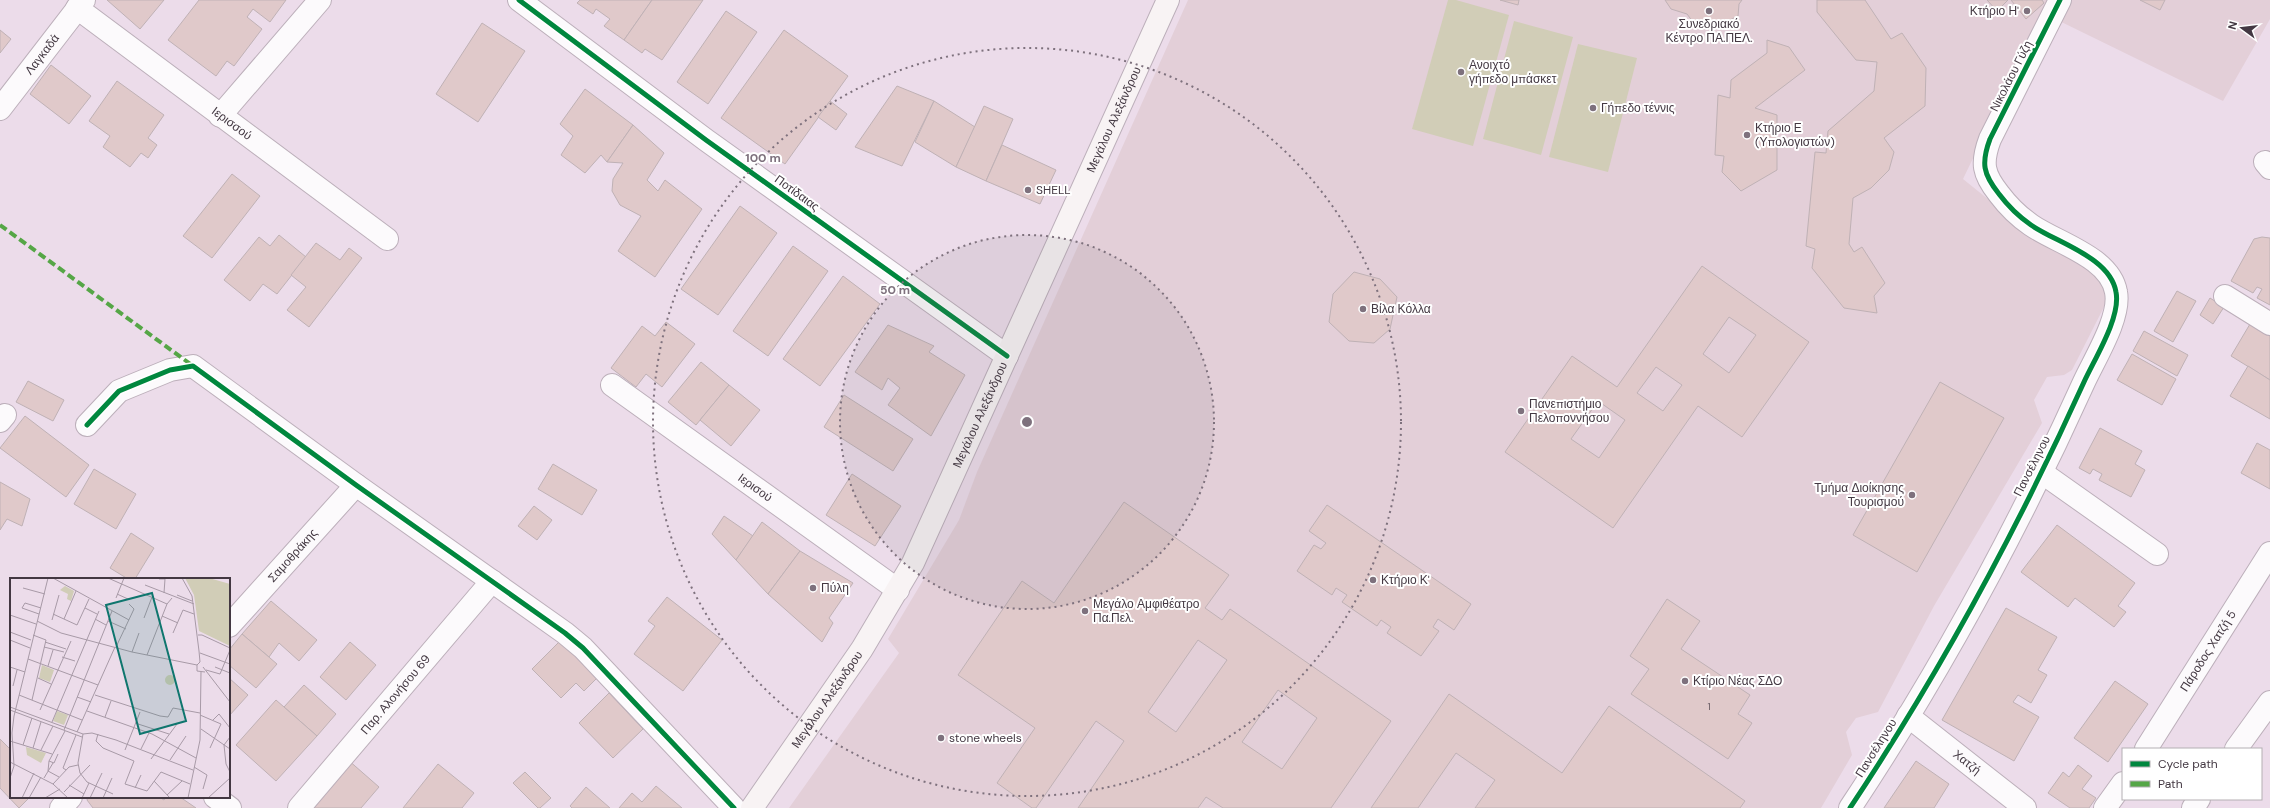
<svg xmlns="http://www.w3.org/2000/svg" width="2270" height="808" font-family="'DM Sans',sans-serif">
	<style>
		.education { fill: #e3cfd8 }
		.green { fill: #d1cdb7 }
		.building { fill: #e0c9ca; stroke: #bfb1b5; fill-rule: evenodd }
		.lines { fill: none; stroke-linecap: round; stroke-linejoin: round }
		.street-casing { stroke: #bcafba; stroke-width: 24 }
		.secondary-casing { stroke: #bcafba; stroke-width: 24 }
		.street { stroke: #fcfafc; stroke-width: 22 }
		.secondary { stroke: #f8f3f4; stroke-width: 22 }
		.quiet { stroke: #55a646; stroke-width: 4; stroke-dasharray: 8 4; stroke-linecap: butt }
		.cycleway-casing { stroke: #fff; stroke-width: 8 }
		.cycleway { stroke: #00873e; stroke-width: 5 }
		.ring { fill: none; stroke: #7e717d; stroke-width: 2; stroke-dasharray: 2 4 }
		.poi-dot { fill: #7e717d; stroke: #fff; stroke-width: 1.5 }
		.labels { text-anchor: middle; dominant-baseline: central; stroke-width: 4; stroke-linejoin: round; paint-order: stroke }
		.number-label { font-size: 10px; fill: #6a5c64 }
		.poi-label { font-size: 12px; fill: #433842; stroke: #fff; text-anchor: start }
		.street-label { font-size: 12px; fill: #433842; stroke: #fff }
		.inset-road { fill: none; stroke: #a89aa7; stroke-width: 1 }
		.view { fill: #0f766e; fill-opacity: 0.15; stroke: #0f766e; stroke-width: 2 }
		.inset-edge { fill: none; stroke: #433842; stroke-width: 2 }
		.centre { fill: #7e717d; stroke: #fff; stroke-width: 2 }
		.ring-label { font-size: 12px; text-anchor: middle; font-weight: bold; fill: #7e717d; stroke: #fff; stroke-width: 4; stroke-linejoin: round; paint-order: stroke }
	</style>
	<rect width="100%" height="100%" fill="#ecdcea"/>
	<polygon class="education" points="1188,0 2270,0 2270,19 2223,101 2043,13 1963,179 2009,216 2085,263 2103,283 2108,299 2072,370 2064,375 2047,377 2034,400 2042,423 1934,606 1878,712 1856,718 1846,732 1852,755 1821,808 789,808 899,653 888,639 959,520 977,472"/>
	<g class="green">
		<polygon points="1448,0 1456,0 1509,15 1473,146 1412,129"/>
		<polygon points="1514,21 1573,37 1541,155 1483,139"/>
		<polygon points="1578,44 1637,58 1608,172 1549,157"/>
	</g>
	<g class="building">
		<polygon points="107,0 164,0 140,29"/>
		<polygon points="199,0 286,0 270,22 253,9 247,17 262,29 234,66 227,61 216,76 168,40"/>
		<polygon points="580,0 652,0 624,40 604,26 610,19 596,9 593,14 577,3"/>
		<polygon points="652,0 703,0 662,60 645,49 642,53 624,40"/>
		<polygon points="1500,0 1519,0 1518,5"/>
		<polygon points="1665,0 1742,0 1739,4 1738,16 1720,25 1693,22 1687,14 1671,9"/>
		<polygon points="1817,0 1865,0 1891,39 1902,33 1926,68 1925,106 1884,138 1894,152 1889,170 1871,188 1853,198 1849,244 1854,252 1862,247 1885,283 1874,296 1877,313 1844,308 1812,268 1815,249 1806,246 1815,152 1826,153 1828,131 1874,91 1877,62 1856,60 1817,12"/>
		<polygon points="1987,0 2008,0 1997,11"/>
		<polygon points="2011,0 2042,0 2044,3 2026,19"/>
		<polygon points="2140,0 2165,0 2160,10"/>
		<polygon points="726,11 757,32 708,104 677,82"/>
		<polygon points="482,23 525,51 478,122 436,94"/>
		<polygon points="0,30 11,39 0,53"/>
		<polygon points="784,30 848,76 785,164 721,118"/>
		<polygon points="1767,40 1789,47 1805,70 1755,108 1777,115 1777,170 1741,191 1722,172 1724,156 1715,155 1718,95 1730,98 1731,80 1767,53"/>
		<polygon points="51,65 91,96 69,124 30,94"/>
		<polygon points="117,81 164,115 148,138 157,145 148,158 141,153 130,167 103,147 110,136 89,121"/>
		<polygon points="897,86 934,101 902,166 855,147"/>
		<polygon points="585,89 633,125 607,162 601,155 585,173 561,155 573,136 560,124"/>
		<polygon points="830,101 847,114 836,130 818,117"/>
		<polygon points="934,101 975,127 956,167 915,142"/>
		<polygon points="984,106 1013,119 986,181 956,167"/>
		<polygon points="633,125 664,153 647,180 658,191 665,180 702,209 655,277 618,251 641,216 620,205 612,191 613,179 623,163 607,162"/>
		<polygon points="1002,145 1056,170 1040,204 986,181"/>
		<polygon points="232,174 260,196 212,258 183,236"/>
		<polygon points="740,206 777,233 718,315 681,289"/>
		<polygon points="279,235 306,257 277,294 263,284 250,301 224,280 259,237 270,246"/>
		<polygon points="2262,237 2270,238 2270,305 2257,298 2262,289 2257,287 2253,293 2231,281 2254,239"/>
		<polygon points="316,243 340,260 349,248 362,258 309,327 287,310 306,287 291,275"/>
		<polygon points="793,246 828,271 768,356 733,331"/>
		<path d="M1702 266 1809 342 1742 437 1698 406 1613 528 1505 452 1572 356 1617 387ZM1729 317 1756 335 1729 373 1703 354ZM1656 367 1682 385 1663 411 1637 393ZM1598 401 1625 420 1599 458 1571 439Z"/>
		<polygon points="1354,272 1380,279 1397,297 1390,329 1374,343 1349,341 1329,322 1333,294"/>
		<polygon points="843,276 880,304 820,386 783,359"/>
		<polygon points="2177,291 2196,301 2173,342 2154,331"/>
		<polygon points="2210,298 2224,307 2213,324 2200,315"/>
		<polygon points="666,322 695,344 662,387 646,374 636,387 611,368 642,326 655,336"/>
		<polygon points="2250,324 2270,336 2270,380 2231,356"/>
		<polygon points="888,325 934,346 929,352 965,375 931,436 888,405 900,388 888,378 882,390 855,372"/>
		<polygon points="2144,331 2188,355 2177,376 2133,351"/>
		<polygon points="2132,354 2176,379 2162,405 2117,380"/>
		<polygon points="701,362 729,385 696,425 668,402"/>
		<polygon points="2248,366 2270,380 2270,419 2230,396"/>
		<polygon points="28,381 64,400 53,421 16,402"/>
		<polygon points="1940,382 2004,418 1917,572 1853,535"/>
		<polygon points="729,385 760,410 731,446 700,420"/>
		<polygon points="844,395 913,439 893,471 824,427"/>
		<polygon points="25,416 89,465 66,497 0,448"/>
		<polygon points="2100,428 2142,451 2135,464 2145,470 2131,497 2099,480 2102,474 2093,469 2090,474 2079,468"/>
		<polygon points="2257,443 2270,450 2270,489 2241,473"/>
		<polygon points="553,464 597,490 582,515 538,489"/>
		<polygon points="94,469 136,494 116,529 74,504"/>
		<polygon points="852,474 901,506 875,546 826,515"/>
		<polygon points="0,482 30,499 22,526 7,519 0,530"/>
		<path d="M1124 502 1229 575 1205 608 1222 620 1230 609 1391 721 1331 808H1223L1206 797 1198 808H1078L1124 741 1096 721 1036 808H1032L997 783 1035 728 958 675 1022 581 1054 603ZM1198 640 1227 660 1176 732 1148 712ZM1278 690 1317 718 1282 769 1242 742Z"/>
		<polygon points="1327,505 1471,604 1454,630 1438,619 1433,627 1439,631 1421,656 1387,633 1391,627 1381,620 1377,626 1342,602 1347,595 1336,588 1332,595 1297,571 1314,545 1321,549 1326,543 1309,531"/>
		<polygon points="534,506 552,520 537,540 518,526"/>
		<polygon points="724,516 753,536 736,560 712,534"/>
		<polygon points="762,522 800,551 768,594 736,560"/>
		<polygon points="2057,525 2135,583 2118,606 2126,612 2114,627 2075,598 2068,607 2021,572"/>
		<polygon points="131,533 154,548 135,579 128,579 110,568"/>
		<polygon points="800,551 853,583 829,618 833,623 822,642 768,594"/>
		<polygon points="667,597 722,640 683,691 634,654 655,626 648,621"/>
		<polygon points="1667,599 1700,621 1681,649 1750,695 1738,714 1752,723 1728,759 1631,694 1649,669 1630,656"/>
		<polygon points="271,601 317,640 299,661 279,643 269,657 242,634"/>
		<polygon points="2006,608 2057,637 2038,670 2047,675 2031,703 2018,695 2013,702 2039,717 2014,761 1942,720"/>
		<polygon points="242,634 277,664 256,688 229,665 229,650"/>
		<polygon points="561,640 598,677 584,691 576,683 561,698 532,669"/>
		<polygon points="350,642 376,665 346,700 320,677"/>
		<polygon points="229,678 248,695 229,716"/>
		<polygon points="2115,681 2148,704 2108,762 2074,738"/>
		<polygon points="304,685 336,714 317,736 284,707"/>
		<polygon points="609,693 643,729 613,758 579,723"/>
		<polygon points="1449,694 1562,773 1609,706 1745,801 1740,808 1475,808 1495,780 1456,753 1418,808 1371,808"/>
		<polygon points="276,700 317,736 276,781 236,745"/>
		<polygon points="0,739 11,750 11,797 30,797 19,808 0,788"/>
		<polygon points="347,759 379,787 361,808 305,808"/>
		<polygon points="1916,761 1949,784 1934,808 1884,808"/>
		<polygon points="438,764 474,793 462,808 403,808"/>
		<polygon points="2078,765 2092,776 2082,789 2096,798 2089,808 2070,808 2048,793 2063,772 2069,777"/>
		<polygon points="525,772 551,798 540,808 538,808 513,783"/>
		<polygon points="656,786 682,808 619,808 632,793 642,802"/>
		<polygon points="586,787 610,808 572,808 570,806"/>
		<polygon points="88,797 159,797 164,800 166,797 180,797 196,808 93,808 87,800"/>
	</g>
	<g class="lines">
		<defs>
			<g id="street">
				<polyline points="519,0 706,140 1007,356"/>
				<path id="s1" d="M77 8 387 239"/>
				<path id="s2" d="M0 109 84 0"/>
				<polyline points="220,116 320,0"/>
				<polyline points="2265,162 2270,168"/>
				<polyline points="2225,296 2270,324"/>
				<path id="s3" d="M612 385 898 590"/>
				<polyline points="0,421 5,415"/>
				<polyline points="87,425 119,391 170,370 193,366 356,485 565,633 583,648 734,808"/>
				<polyline points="2041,472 2157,554"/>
				<path id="s4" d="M229 626 356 485"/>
				<path id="s5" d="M1908 716 2025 808"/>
				<path id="s6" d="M2146 749 2270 553"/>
				<polyline points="2236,749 2270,702"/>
				<polyline points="215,797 230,808"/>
				<polyline points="61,808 71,797"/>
				<path id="s7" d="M299 808 492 581"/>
				<path d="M1850 808C1939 674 2018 528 2084 382 2095 358 2121 317 2116 292 2110 257 2057 243 2031 225 2018 216 2008 206 1999 194 1983 174 1981 163 1990 139L2060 0"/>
				<polyline points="2105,808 2123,783"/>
				<polyline points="2193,808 2199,799"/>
			</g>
			<g id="secondary">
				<path id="s8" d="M752 808 862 649 913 563 1168 0"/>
			</g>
		</defs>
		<use href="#street" class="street-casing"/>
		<use href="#secondary" class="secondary-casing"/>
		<use href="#street" class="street"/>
		<use href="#secondary" class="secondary"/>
		<polyline class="quiet" points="0,225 193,366"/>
		<defs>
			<g id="cycleway">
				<polyline points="519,0 706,140 1007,356"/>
				<polyline points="87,425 119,391 170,370 193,366 356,485 565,633 583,648 734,808"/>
				<path d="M1850 808C1939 674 2018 528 2084 382 2095 358 2121 317 2116 292 2110 257 2057 243 2031 225 2018 216 2008 206 1999 194 1983 174 1981 163 1990 139L2060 0"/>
			</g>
		</defs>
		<use href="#cycleway" class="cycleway-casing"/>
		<use href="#cycleway" class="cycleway"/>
	</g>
	<circle cx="1027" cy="422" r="187" fill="#7e717d" fill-opacity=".12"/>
	<g class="ring">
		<circle cx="1027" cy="422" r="187"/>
		<circle cx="1027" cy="422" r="374"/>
	</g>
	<g class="poi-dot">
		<circle cx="1709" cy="11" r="4"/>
		<circle cx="2027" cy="11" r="4"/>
		<circle cx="1461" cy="72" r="4"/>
		<circle cx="1593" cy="108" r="4"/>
		<circle cx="1747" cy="135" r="4"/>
		<circle cx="1028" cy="190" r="4"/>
		<circle cx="1363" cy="309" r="4"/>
		<circle cx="1521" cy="411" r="4"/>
		<circle cx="1912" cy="495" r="4"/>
		<circle cx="1373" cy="580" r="4"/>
		<circle cx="813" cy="588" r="4"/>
		<circle cx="1085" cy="611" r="4"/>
		<circle cx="1685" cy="681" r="4"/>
		<circle cx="941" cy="738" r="4"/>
	</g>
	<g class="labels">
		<g class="number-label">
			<text x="1709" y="706">1</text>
		</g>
		<g class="poi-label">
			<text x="2019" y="11" text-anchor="end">Κτήριο Η'</text>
			<text x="1709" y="24" text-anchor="middle">Συνεδριακό<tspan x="1709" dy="14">Κέντρο ΠΑ.ΠΕΛ.</tspan></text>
			<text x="1469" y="65">Ανοιχτό<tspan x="1469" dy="14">γήπεδο μπάσκετ</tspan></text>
			<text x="1601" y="108">Γήπεδο τέννις</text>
			<text x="1755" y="128">Κτήριο Ε<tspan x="1755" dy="14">(Υπολογιστών)</tspan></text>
			<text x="1036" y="190">SHELL</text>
			<text x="1371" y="309">Βίλα Κόλλα</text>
			<text x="1529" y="404">Πανεπιστήμιο<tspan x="1529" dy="14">Πελοποννήσου</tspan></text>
			<text x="1904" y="488" text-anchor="end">Τμήμα Διοίκησης<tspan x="1904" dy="14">Τουρισμού</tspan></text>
			<text x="1381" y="580">Κτήριο Κ'</text>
			<text x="821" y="588">Πύλη</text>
			<text x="1093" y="604">Μεγάλο Αμφιθέατρο<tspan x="1093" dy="14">Πα.Πελ.</tspan></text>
			<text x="1693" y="681">Κτίριο Νέας ΣΔΟ</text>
			<text x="949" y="738">stone wheels</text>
		</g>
		<g class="street-label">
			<text stroke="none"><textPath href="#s2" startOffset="69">Λαγκαδά</textPath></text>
			<text transform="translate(2011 76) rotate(-63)">Νικολάου Γύζη</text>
			<text stroke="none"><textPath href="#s8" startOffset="780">Μεγάλου Αλεξάνδρου</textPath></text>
			<text stroke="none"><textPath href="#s1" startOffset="193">Ιερισσού</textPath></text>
			<text transform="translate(797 193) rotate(36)">Ποτίδαιας</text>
			<text stroke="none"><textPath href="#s8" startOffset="456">Μεγάλου Αλεξάνδρου</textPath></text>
			<text transform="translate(2032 466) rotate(-63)">Πανσέληνου</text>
			<text stroke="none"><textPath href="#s3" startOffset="176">Ιερισού</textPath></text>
			<text stroke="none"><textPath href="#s4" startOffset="95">Σαμοθράκης</textPath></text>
			<text stroke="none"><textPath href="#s6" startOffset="116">Πάροδος Χατζή 5</textPath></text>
			<text stroke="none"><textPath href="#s7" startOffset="149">Παρ. Αλονήσου 69</textPath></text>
			<text stroke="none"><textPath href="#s8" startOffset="132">Μεγάλου Αλεξάνδρου</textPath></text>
			<text transform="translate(1876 748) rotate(-58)">Πανσέληνου</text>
			<text stroke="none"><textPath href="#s5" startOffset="75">Χατζή</textPath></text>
		</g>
	</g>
	<g transform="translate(10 578)">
		<rect width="220" height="220" fill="#ecdcea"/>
		<path d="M175 0H199L220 6V68L189 53 184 17ZM55 8 64 13 61 23 57 21 58 16 50 12ZM32 87 44 92 40 104 29 100ZM155 102a5 5 0 1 1 10 0a5 5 0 1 1-10 0ZM47 133 58 137 54 147 43 143ZM16 169 36 175 31 185 17 177Z" fill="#d1cdb7"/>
		<path class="inset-road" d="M43 0 119 42M98 0 157 26M149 1H155L154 15M135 7 184 26M13 10 35 16M107 16 118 21M167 17 182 23M106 20 114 0M75 30 87 36M29 36 12 30 15 25 31 30M43 36 67 47 79 21M0 37 26 46M152 38 168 45M134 40 142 19M54 41 66 13M85 41 96 47M42 42 49 17M27 43 51 55 122 74 187 87 190 84 189 73 182 18 172 0M98 43 116 51M0 54 21 62M163 55 173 32 184 36M188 57H192L220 70M0 62 20 70M35 64 56 71M34 69 54 74M106 69 124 31 119 26M122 74 129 55M190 75 220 86M137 77 157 26 162 20M52 79 65 83M18 81 88 107M187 87V93L195 94M38 88 43 72M0 89 15 94M193 89 220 124M205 89 220 95M196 92 210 96 220 72M28 100 41 106M3 108 7 92M9 117 72 142M85 117 150 138 158 139 163 130 190 135M67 119 81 124M22 122 36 62 23 57M0 129 73 156M0 132 72 159M30 132 61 63M77 133 142 156 186 180M190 137 211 146 200 170M95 139 101 123M203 142 209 136 220 150M42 144 89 33M125 145 159 156M191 151 220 171M54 152 102 33M67 154 105 69M73 156 82 155 106 162 183 192M73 156 68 185 70 195 77 204 103 216M88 156 86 163 93 170 124 183 115 206 137 213 151 194 180 206M220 159 214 167 216 186 220 194M0 163 42 176M13 167 22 140M23 170 31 144M131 171 139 155M31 172 43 148M115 172 130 134M141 181 167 146M160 182 176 158M39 183 44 185 48 176M0 184 43 206 58 220M184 189 197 197 193 211M56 192 53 190 66 157M49 199 38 193 39 183 55 153M0 200 4 188 2 155 4 138 38 0M34 200 43 185M144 203 160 220M43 206 59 189 68 187M59 207 74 216M125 210 131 197M54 214 80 187M157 217 172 203M12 220 24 195M19 220 31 199M35 220 50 211M72 220 79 205M80 220 92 195M93 220 102 200M178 220 190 162 191 94M198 220 220 200"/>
		<path class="view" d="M142 15 176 143 130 156 96 27Z"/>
		<rect width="220" height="220" class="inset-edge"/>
	</g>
	<circle cx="1027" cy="422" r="6" class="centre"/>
	<g class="ring-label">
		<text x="763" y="162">100 m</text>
		<text x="895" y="294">50 m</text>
	</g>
	<rect x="2122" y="748" width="140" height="52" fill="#ffffff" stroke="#b4afb3"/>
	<rect x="2130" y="761" width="20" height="6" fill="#00873e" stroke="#b4afb3"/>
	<text x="2158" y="768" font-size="12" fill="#433842">Cycle path</text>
	<rect x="2130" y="781" width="20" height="6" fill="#55a646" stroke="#b4afb3"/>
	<text x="2158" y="788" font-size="12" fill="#433842">Path</text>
	<g transform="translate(2242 28) rotate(285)" stroke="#ffffff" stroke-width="3" paint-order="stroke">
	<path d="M0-3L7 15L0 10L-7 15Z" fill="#433842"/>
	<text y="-6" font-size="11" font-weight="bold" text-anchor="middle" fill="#433842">N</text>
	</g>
</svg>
